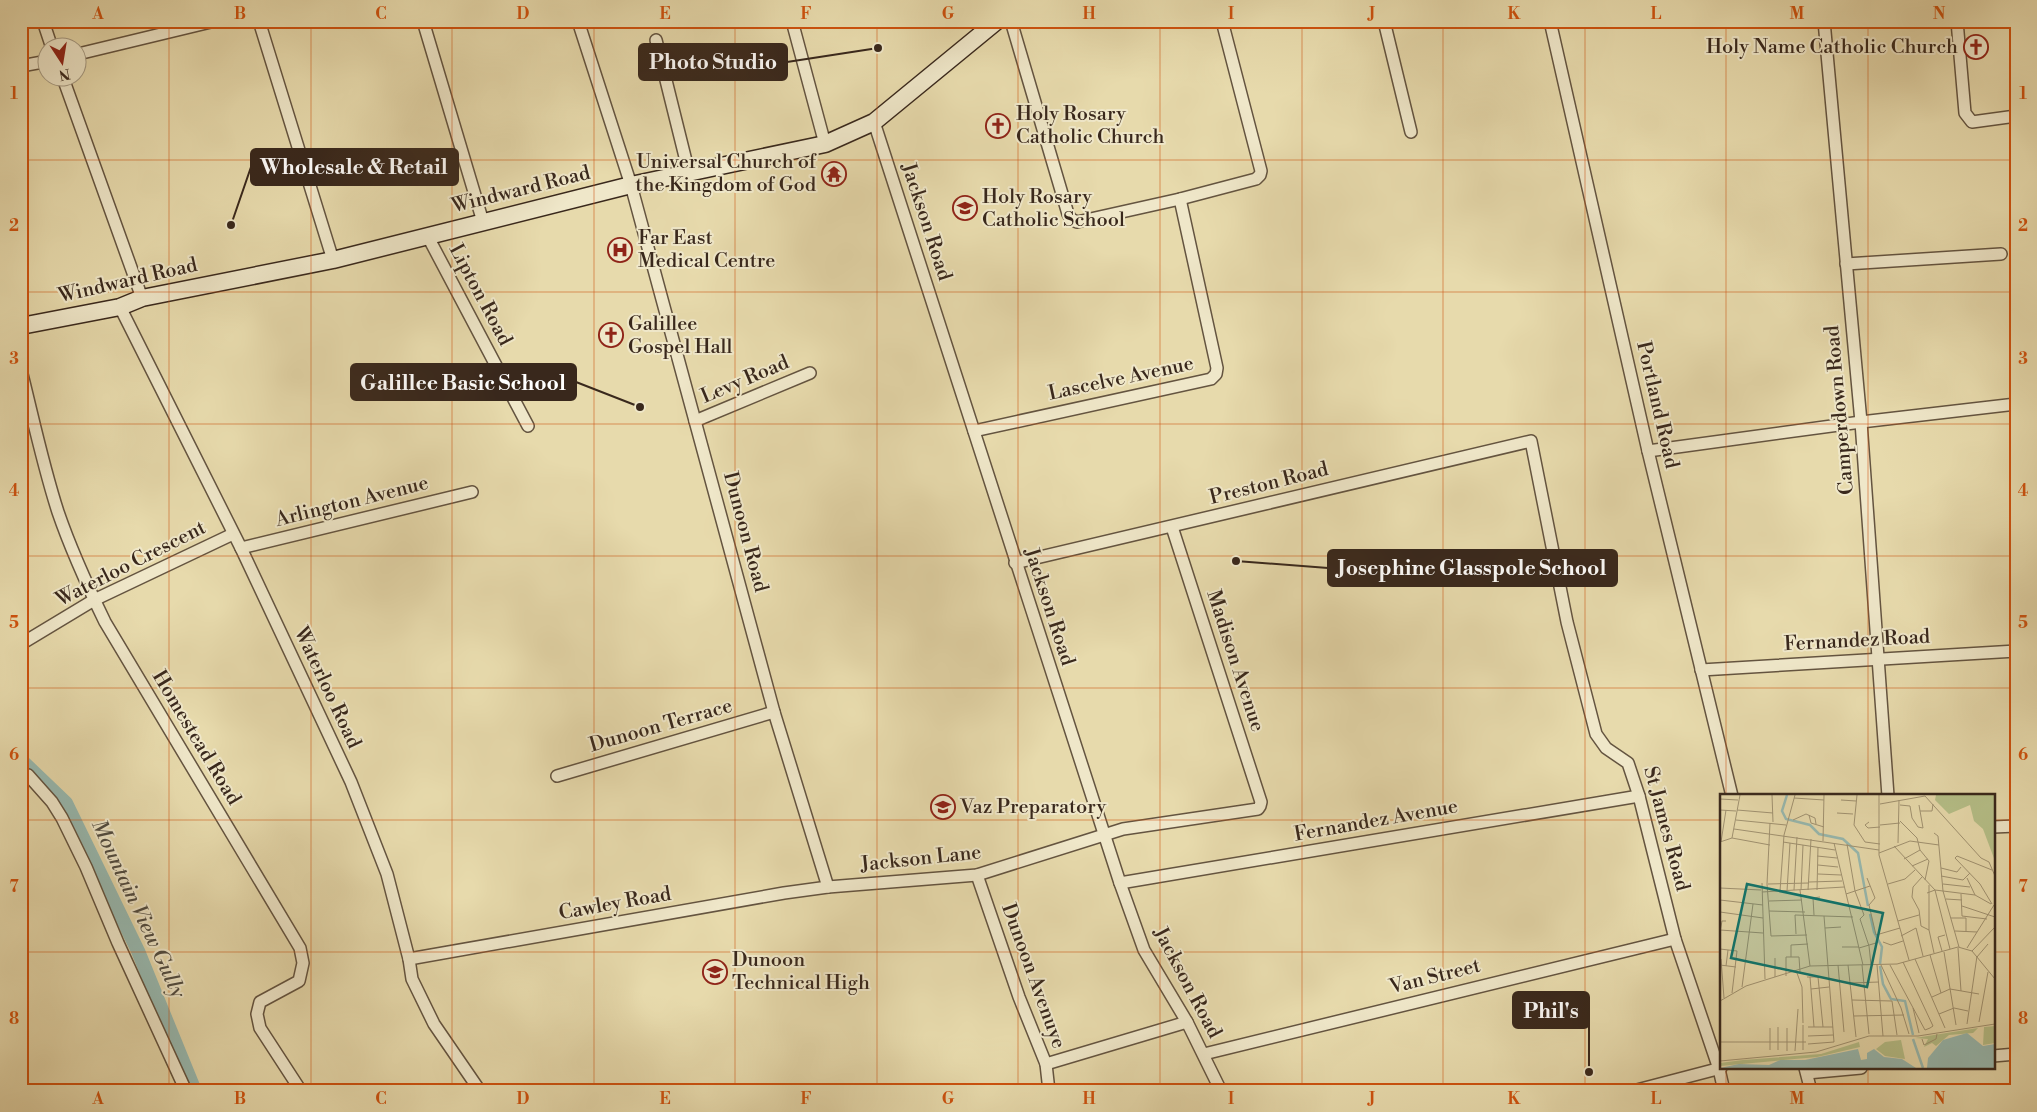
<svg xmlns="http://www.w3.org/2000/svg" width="2037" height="1112" font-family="'Libre Bodoni',serif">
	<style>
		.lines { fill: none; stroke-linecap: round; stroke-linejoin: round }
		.canal { stroke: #98bab1; stroke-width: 14 }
		.street-casing { stroke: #645440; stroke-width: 14 }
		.secondary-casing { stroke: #39281c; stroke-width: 19 }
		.street { stroke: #efe7c9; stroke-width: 11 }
		.secondary { stroke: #efe7c9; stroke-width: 16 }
		.grid { fill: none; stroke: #ce520e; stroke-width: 1; stroke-opacity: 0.55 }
		.labels { text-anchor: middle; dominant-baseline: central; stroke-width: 4; stroke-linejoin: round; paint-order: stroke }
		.poi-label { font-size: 20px; fill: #39281c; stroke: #efe7c9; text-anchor: start }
		.street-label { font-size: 20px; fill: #39281c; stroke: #efe7c9 }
		.water-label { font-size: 21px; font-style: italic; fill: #514c41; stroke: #efe7c9 }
		.inset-river { fill: none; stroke: #98bab1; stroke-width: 2.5 }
		.inset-road { fill: none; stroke: #a19372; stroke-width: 1 }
		.view { fill: #0f766e; fill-opacity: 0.15; stroke: #0f766e; stroke-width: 2.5 }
		.inset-edge { fill: none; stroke: #39281c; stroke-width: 2.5 }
		.leader { fill: none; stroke: #39281c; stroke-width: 2 }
		.callout-dot { fill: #39281c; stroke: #efe7c9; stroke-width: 2 }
		.callout { fill: #39281c; stroke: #39281c; stroke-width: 2 }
		.callout-label { font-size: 21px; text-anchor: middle; font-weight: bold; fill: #fff }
		.neatline { fill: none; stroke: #ce520e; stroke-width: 2 }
		.grid-label { font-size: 16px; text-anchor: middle; font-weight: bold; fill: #ce520e }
	</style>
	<rect width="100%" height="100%" fill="#e7daac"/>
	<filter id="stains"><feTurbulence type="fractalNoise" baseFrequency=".004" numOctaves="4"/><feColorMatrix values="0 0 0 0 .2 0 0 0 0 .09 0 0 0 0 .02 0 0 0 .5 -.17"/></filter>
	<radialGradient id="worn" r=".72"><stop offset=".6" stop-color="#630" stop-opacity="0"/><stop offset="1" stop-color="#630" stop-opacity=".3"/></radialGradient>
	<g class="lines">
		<polyline class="canal" points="21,760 66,803 138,951 195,1091"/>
		<defs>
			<g id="street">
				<polyline points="43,21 52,48"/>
				<polyline points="259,21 333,260"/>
				<polyline points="423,21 483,222"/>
				<polyline points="578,21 631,185 774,712 828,887"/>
				<polyline points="792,21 825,144"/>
				<polyline points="1011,21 1068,214 1071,219 1077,222 1180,199 1256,179 1260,175 1261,171 1222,21"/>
				<polyline points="1384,21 1411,132"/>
				<polyline points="1550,21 1648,451 1732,796"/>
				<polyline points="1824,21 1861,422 1888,796"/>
				<polyline points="1957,21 1965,113 1972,122 2016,116"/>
				<polyline points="656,40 689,173"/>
				<polyline points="78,54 215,21"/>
				<polyline points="21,66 48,61"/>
				<polyline points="63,78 142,298"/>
				<polyline points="874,122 1120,883 1144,950 1187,1022 1221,1091"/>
				<polyline points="427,235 528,426"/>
				<polyline points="1846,264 2001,254"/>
				<polyline points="120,307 241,548 351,782 387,874 409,959 412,979 434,1024 480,1091"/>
				<path d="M21 370C33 418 43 466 58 512 71 550 88 587 105 622L300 948 303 963 299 981 260 1002 257 1014 260 1028 301 1091"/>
				<polyline points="695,421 810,373"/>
				<polyline points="974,431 1211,379 1216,374 1217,368 1180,199"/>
				<polyline points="1648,451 1861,422 2016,404"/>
				<polyline points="241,548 472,492"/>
				<polyline points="1015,563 1531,441 1567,622 1596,734 1606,748 1628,763 1639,796 1675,939 1719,1069 1724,1091"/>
				<polyline points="21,644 94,600 233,534"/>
				<polyline points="1701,670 2016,651"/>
				<polyline points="21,774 28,775 52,802 62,818 86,867 118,943 186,1091"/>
				<polyline points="557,776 774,712"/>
				<polyline points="1993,827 2016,826"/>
				<polyline points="977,875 1019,997 1046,1064 1049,1091"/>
				<polyline points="1120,883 1639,796"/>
				<polyline points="409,959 784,893 828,887 977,875 1123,829 1258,809 1260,806 1261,802 1172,527"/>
				<polyline points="1204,1054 1675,939"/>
				<polyline points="1993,1056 2016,1054"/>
				<polyline points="1046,1064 1187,1022"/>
				<polyline points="1805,1068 1811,1091"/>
				<polyline points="1807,1073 1861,1068"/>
				<polyline points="1633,1091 1721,1068"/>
			</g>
			<polyline id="secondary" points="21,326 120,307 142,298 333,260 631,185 825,144 874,122 997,21"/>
		</defs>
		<use href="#street" class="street-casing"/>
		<use href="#secondary" class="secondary-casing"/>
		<use href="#street" class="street"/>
		<use href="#secondary" class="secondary"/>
	</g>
	<path class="grid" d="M169 21V1091M311 21V1091M452 21V1091M594 21V1091M735 21V1091M877 21V1091M1018 21V1091M1160 21V1091M1302 21V1091M1443 21V1091M1585 21V1091M1726 21V796M1868 21V796M21 160H2016M21 292H2016M21 424H2016M21 556H2016M21 688H2016M21 820H1721M1993 820H2016M21 952H1721M1993 952H2016M1726 1068V1091M1868 1068V1091"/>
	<defs>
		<symbol id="church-ring" viewBox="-11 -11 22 22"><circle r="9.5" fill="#efe7c9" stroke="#8f2418" stroke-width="1.5"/><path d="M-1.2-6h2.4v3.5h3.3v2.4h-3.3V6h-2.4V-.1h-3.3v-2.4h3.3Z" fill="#8f2418"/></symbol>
		<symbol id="temple-ring" viewBox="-11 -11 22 22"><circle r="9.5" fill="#efe7c9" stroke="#8f2418" stroke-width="1.5"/><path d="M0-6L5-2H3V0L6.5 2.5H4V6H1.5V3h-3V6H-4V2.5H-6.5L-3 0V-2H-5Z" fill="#8f2418"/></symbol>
		<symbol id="school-ring" viewBox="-11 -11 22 22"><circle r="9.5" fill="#efe7c9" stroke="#8f2418" stroke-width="1.5"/><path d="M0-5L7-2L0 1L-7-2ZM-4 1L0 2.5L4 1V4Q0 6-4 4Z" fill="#8f2418"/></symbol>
		<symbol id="hospital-ring" viewBox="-11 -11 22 22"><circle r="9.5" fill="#efe7c9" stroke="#8f2418" stroke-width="1.5"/><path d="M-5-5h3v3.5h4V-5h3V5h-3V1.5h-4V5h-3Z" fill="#8f2418"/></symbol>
	</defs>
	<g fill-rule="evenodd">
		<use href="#church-ring" x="1962" y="33" width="28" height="28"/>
		<use href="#church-ring" x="984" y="112" width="28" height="28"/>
		<use href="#temple-ring" x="820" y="160" width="28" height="28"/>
		<use href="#school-ring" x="951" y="194" width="28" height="28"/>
		<use href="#hospital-ring" x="606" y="236" width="28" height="28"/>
		<use href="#church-ring" x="597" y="321" width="28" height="28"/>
		<use href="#school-ring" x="929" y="793" width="28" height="28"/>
		<use href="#school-ring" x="701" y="958" width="28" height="28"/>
	</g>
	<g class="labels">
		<g class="poi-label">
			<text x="1958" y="47" text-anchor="end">Holy Name Catholic Church</text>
			<text x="1016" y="114">Holy Rosary<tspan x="1016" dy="23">Catholic Church</tspan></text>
			<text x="816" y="162" text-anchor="end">Universal Church of<tspan x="816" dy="23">the Kingdom of God</tspan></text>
			<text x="982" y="197">Holy Rosary<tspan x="982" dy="23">Catholic School</tspan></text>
			<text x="638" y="238">Far East<tspan x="638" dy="23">Medical Centre</tspan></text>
			<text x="628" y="324">Galillee<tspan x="628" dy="23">Gospel Hall</tspan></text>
			<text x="960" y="807">Vaz Preparatory</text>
			<text x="732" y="960">Dunoon<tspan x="732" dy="23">Technical High</tspan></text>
		</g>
		<g class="street-label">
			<text transform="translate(521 190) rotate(-14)">Windward Road</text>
			<text transform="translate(926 222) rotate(72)">Jackson Road</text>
			<text transform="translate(128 281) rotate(-13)">Windward Road</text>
			<text transform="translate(480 295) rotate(62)">Lipton Road</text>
			<text transform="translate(1121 379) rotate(-12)">Lascelve Avenue</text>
			<text transform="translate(745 380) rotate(-23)">Levy Road</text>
			<text transform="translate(1657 405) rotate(77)">Portland Road</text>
			<text transform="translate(1840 410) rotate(-95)">Camperdown Road</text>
			<text transform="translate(1269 484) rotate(-14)">Preston Road</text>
			<text transform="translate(352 502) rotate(-14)">Arlington Avenue</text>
			<text transform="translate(745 532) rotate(75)">Dunoon Road</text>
			<text transform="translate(131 564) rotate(-27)">Waterloo Crescent</text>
			<text transform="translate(1049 607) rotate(72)">Jackson Road</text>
			<text transform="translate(1857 641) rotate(-3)">Fernandez Road</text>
			<text transform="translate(1235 661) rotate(72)">Madison Avenue</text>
			<text transform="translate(327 688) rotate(65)">Waterloo Road</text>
			<text transform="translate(661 726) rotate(-16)">Dunoon Terrace</text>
			<text transform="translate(196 738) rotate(59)">Homestead Road</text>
			<text transform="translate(1376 821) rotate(-10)">Fernandez Avenue</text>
			<text transform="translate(1666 829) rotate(75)">St James Road</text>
			<text transform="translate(921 859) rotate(-6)">Jackson Lane</text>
			<text transform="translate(615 904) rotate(-10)">Cawley Road</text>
			<text transform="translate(1033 976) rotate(70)">Dunoon Avenuye</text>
			<text transform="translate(1435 977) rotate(-14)">Van Street</text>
			<text transform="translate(1187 983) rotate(62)">Jackson Road</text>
		</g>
		<g class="water-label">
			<text transform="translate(138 909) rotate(65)">Mountain View Gully</text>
		</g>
	</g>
	<g transform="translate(1720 794)">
		<rect width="275" height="275" fill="#e7daac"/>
		<path d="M216 1H275V67L263 35 254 27 250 11 229 20 215 6ZM275 232V249L263 251 264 233ZM258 234 253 239 229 241 216 252 212 249 204 253 208 245 195 244ZM181 246 185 265 165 262 156 255 165 248ZM139 248 140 253 97 263 0 272V269L23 266 101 260Z" fill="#b6c089"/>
		<path d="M247 239 263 252 275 250V274H207L208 264 223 246ZM138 255 141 266 147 265V259L154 255 164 263 182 265 196 274H0L19 270 49 271 60 266H85Z" fill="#98bab1"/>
		<path class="inset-river" d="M67 1 62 17 66 25 90 31 99 40 123 45 138 59 148 112M150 120 154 138 162 153 160 170M160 172 163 190 171 205 185 207 193 241M193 245 203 274"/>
		<path class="inset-road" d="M52 1 53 28M137 1 134 31 145 48 160 50M159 1V61L189 166M205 2 261 64 269 68 275 82M74 4 104 6M0 5 18 6M121 6 136 7M160 10 205 2M180 11 190 12 192 24 198 33 203 34M199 11 203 34M0 16 16 17M17 16 53 19M200 17H212L213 10M117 19 133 20M89 21 91 29 104 33M16 26 66 31M73 26 86 20 95 24 96 30M180 27 197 44 200 56 209 67 205 86M149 28 145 31 148 34 160 33M50 29 47 90 51 142 87 141M160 31 180 29M14 35 159 56M214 39 218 42 223 97 239 153M12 44 50 51M103 47 104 1M0 48 12 44 20 1M1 48 6 16M63 48 115 56M114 49 143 171M178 49 179 6M127 50 135 97 144 121 140 125 149 152 151 171M174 52 215 96 255 101M159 59 190 47 219 51M97 62 117 64M184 65 200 56M98 71 118 73M192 72 208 65M221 74 237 78 241 73M272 76 237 62 235 64 260 90 272 110M98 80 121 81M221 82 243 86 250 79M202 83 193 93 192 103 199 116 201 132 209 136M147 84 155 104 149 111 156 141 180 134M247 84 255 101 271 110M89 88 122 87M42 89 45 185M48 90 89 89M168 90 185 85 195 76M223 90 250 93M209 91V136L214 159M0 94 41 96M74 96 77 43M80 96 90 172M81 96 83 51M88 96 91 45M97 96 98 53M60 97 64 41 75 1M67 97 70 49M42 98 124 93M207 99 215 96 230 155M126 100 150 92M241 100 242 122M226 105 242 106M0 106 43 111M49 107 82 106M242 112 275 123M49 117 85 118M0 118 43 124M94 121 93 104 100 103M242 122 267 125M231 124H246V137M178 127 199 121M105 134 121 133M0 136 43 139M235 137 257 138M0 138 2 127H6M76 140 75 121 133 123M181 142 196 134 203 162M163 148 171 151 183 147M122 153H139M139 154 156 149M238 154 241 197M247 154 274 111M0 155 17 157 12 199M222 157 218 143 225 141M252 157 275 133M224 158 236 231M210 161 221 199M71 163V151L88 150M257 163 268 150M55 164V183M1 165 4 204M195 165 225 234M183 168 213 232 210 234M0 171 16 173M118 171 124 238M128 171 136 243M142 171 149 240M157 171 163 242M161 171 181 214 189 240M170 171 205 236 210 234M6 172 8 156M77 179 82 193 83 229M66 182V163H79L80 178M87 183H98L103 233M90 183 94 233M130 189 159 188M22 193 33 110M91 195 109 193M212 203 230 195 259 200M132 206 172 207 177 241M0 207 26 192 90 172 177 170 238 153 252 157 275 185M193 214 199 239M219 220 234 214 248 217M134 222 184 221M259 228 268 178M247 230 257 162M58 233V256M88 233H113M67 234V257M88 242 113 241M202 245 204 251 216 245 217 240M0 248H86M88 250 114 248 104 122M50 256V234M83 256V231M75 257 78 215M0 267 96 258 149 242H198L275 230"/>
		<path class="view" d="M27 90 163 119 147 193 11 164Z"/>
		<rect width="275" height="275" class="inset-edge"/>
	</g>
	<path class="leader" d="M878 48L787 62M231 225L251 167M640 407L576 382M1236 561L1328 568M1589 1072L1589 1010"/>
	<g class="callout-dot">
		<circle cx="878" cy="48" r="5"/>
		<circle cx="231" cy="225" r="5"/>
		<circle cx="640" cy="407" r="5"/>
		<circle cx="1236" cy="561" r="5"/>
		<circle cx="1589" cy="1072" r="5"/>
	</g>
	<g class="callout">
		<rect x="639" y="44" width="148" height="36" rx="5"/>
		<rect x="251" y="149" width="207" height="36" rx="5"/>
		<rect x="351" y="364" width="225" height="36" rx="5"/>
		<rect x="1328" y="550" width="289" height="36" rx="5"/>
		<rect x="1513" y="992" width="76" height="36" rx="5"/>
	</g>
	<g class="callout-label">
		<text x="713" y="69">Photo Studio</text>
		<text x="354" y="174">Wholesale &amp; Retail</text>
		<text x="463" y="390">Galillee Basic School</text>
		<text x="1472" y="575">Josephine Glasspole School</text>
		<text x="1551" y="1018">Phil's</text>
	</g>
	<rect width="2037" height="1112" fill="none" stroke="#e7daac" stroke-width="55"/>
	<g transform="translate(62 62) rotate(168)"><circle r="24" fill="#efe7c9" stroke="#a69b84"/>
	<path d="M0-4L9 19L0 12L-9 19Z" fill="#8f2418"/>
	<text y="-8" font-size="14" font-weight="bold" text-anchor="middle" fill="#39281c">N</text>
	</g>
	<rect x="28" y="28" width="1982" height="1056" class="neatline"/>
	<g class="grid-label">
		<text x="98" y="19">A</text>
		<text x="240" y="19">B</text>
		<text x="381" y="19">C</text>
		<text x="523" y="19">D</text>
		<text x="665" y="19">E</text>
		<text x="806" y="19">F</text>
		<text x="948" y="19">G</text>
		<text x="1089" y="19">H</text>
		<text x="1231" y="19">I</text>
		<text x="1372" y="19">J</text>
		<text x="1514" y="19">K</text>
		<text x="1656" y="19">L</text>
		<text x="1797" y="19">M</text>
		<text x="1939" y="19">N</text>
		<text x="14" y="99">1</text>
		<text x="2023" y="99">1</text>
		<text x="14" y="231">2</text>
		<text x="2023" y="231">2</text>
		<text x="14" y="364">3</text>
		<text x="2023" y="364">3</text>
		<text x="14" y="496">4</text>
		<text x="2023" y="496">4</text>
		<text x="14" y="628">5</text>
		<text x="2023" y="628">5</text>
		<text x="14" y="760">6</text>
		<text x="2023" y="760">6</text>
		<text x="14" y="892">7</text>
		<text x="2023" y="892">7</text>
		<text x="14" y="1024">8</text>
		<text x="2023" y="1024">8</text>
		<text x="98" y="1104">A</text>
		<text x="240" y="1104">B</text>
		<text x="381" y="1104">C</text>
		<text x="523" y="1104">D</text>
		<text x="665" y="1104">E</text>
		<text x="806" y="1104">F</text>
		<text x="948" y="1104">G</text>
		<text x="1089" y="1104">H</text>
		<text x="1231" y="1104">I</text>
		<text x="1372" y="1104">J</text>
		<text x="1514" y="1104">K</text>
		<text x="1656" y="1104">L</text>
		<text x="1797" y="1104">M</text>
		<text x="1939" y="1104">N</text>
	</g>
	<rect width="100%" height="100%" filter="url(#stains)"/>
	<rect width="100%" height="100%" fill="url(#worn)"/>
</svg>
